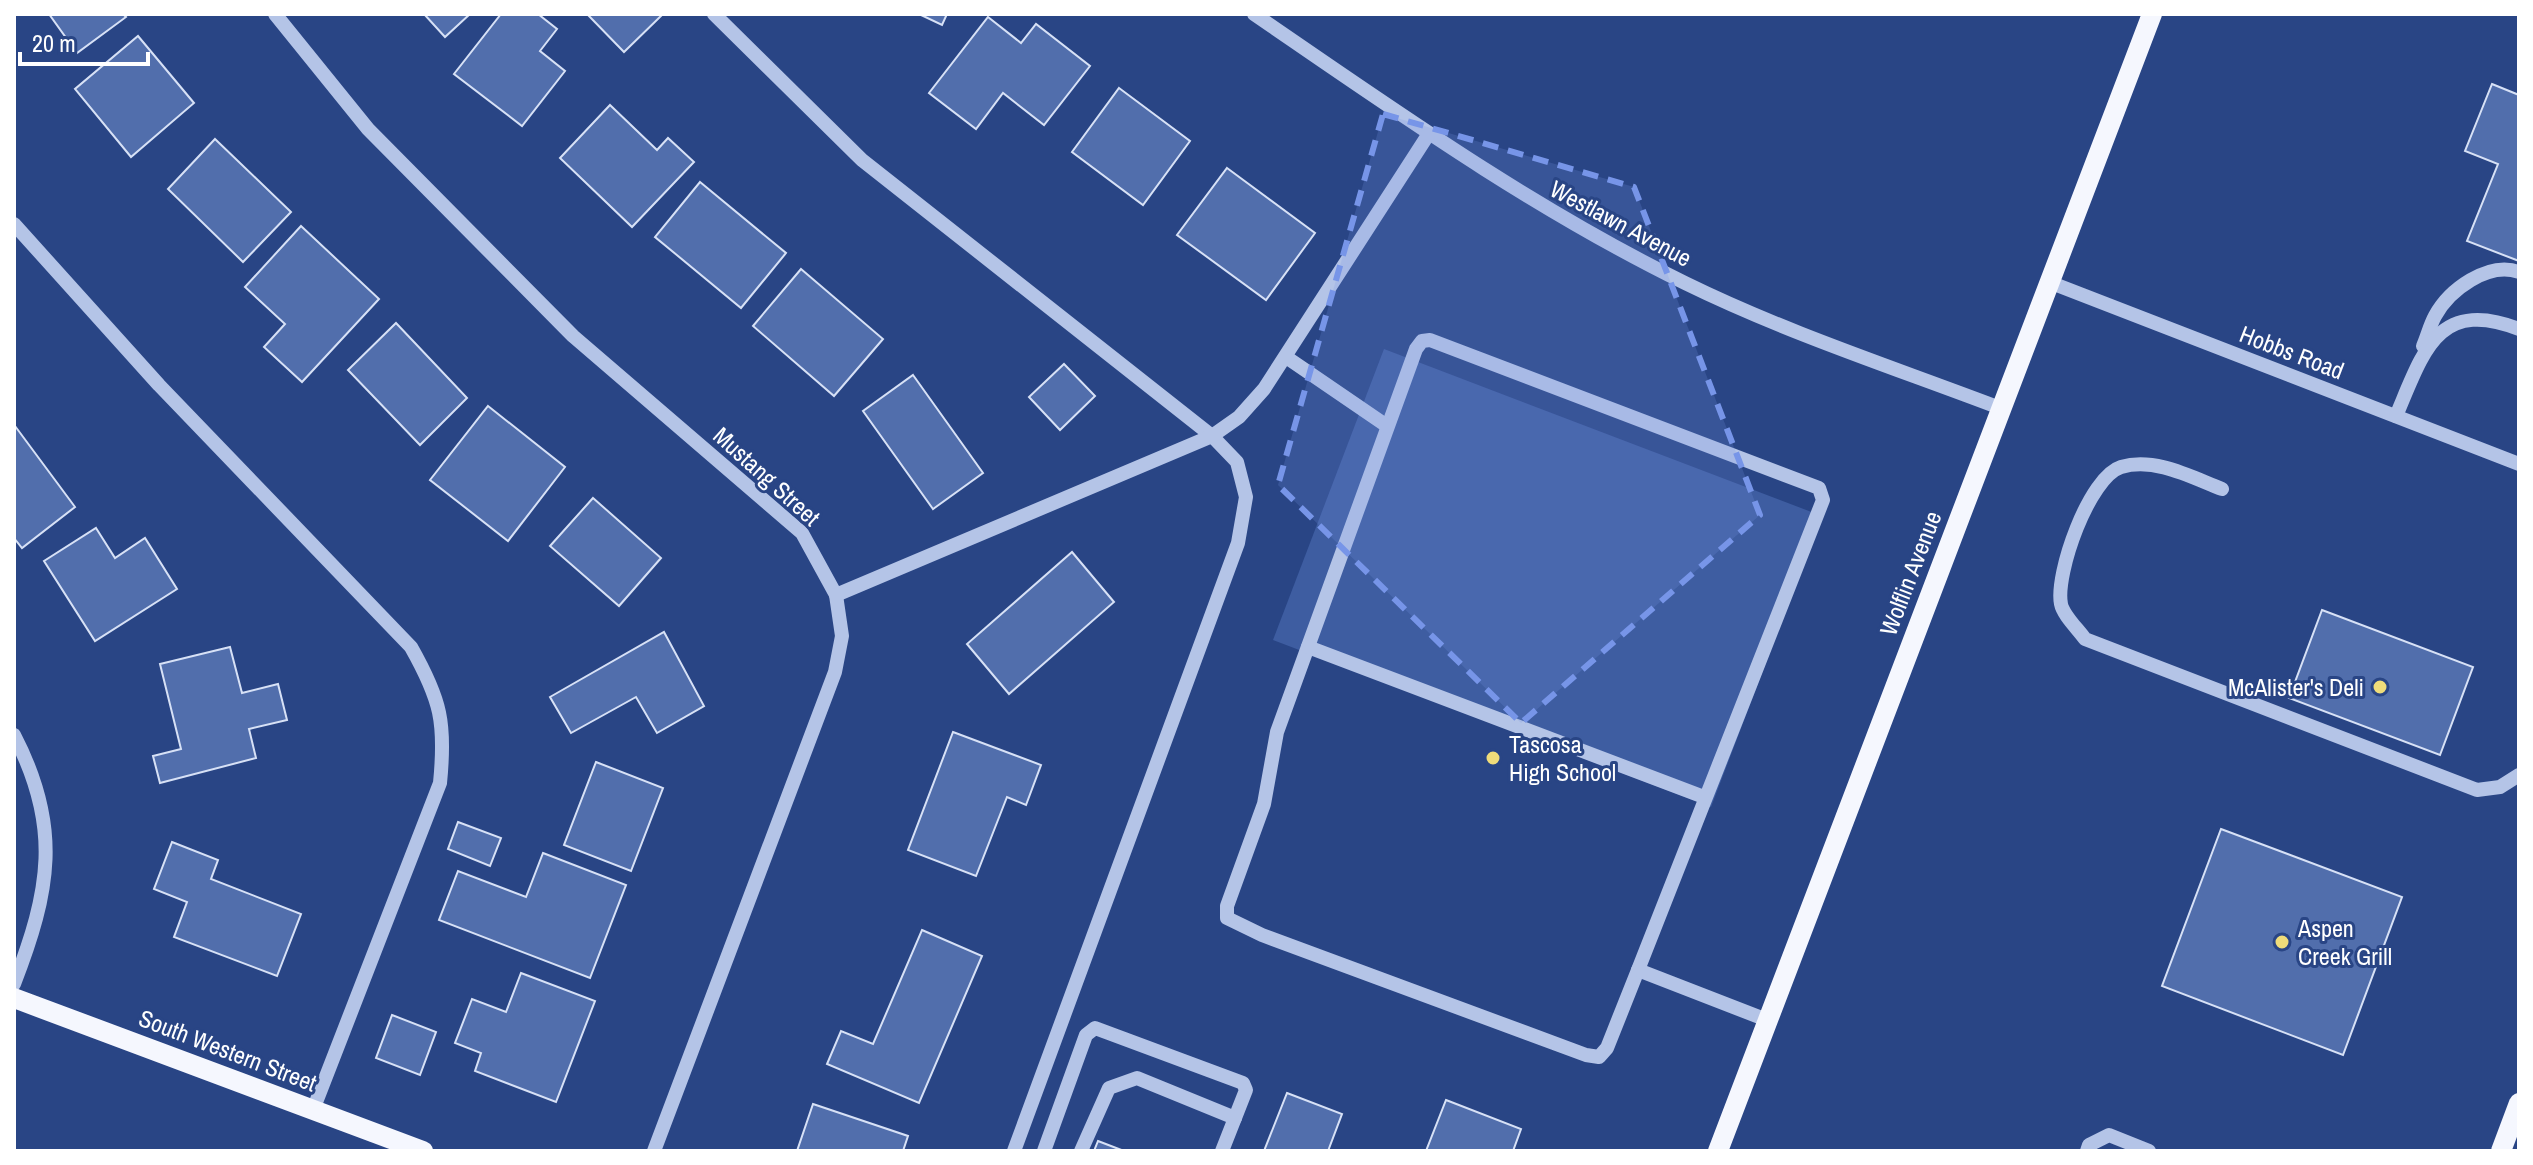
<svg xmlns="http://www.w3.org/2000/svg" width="2533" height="1165" font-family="'Archivo Narrow',sans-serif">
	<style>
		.green { fill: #3e5da1 }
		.building { fill: #516eac; stroke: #d7e1f6; stroke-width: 2 }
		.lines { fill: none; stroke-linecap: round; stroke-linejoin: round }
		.minor { stroke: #b4c4e7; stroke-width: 14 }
		.major { stroke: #f5f7fe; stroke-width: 20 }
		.marked { fill: #7795e8; fill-opacity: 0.2; stroke: #7795e8; stroke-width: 6; stroke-dasharray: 16 10; stroke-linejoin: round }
		.poi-dot { fill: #efdc7a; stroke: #294585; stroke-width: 3 }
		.labels { text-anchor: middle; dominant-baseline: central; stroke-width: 6; stroke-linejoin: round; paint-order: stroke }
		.street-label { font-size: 24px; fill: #fff; stroke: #294585 }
		.poi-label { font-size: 24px; fill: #fff; stroke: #294585; text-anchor: start }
	</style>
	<rect width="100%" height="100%" fill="#294585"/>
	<polygon class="green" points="1384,349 1822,516 1711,807 1273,640"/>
	<g class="building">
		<polygon points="49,14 123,14 126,17 77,53"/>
		<polygon points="424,14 470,14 445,37"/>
		<polygon points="501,14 538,14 557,29 540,51 565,71 522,126 454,74"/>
		<polygon points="587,14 663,14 624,52"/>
		<polygon points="919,14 947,14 942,25"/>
		<polygon points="988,17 1021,43 1036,24 1090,66 1044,125 1003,93 976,129 929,93"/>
		<polygon points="138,36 194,103 131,157 75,89"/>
		<polygon points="2492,84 2519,95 2519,261 2467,241 2498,164 2465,151"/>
		<polygon points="1119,88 1190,141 1143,205 1072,152"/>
		<polygon points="610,105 657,150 668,138 694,162 632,227 560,158"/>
		<polygon points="215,139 291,212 243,262 168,189"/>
		<polygon points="1227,168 1315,233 1266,300 1177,235"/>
		<polygon points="700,182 786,253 741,308 655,237"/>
		<polygon points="301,226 379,299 302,382 264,347 285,324 245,287"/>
		<polygon points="801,269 883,339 834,396 753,326"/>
		<polygon points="396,323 467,398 420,445 348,370"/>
		<polygon points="1064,364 1095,396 1060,430 1029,397"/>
		<polygon points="913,375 983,473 933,509 863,411"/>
		<polygon points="488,406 565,467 508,541 430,480"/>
		<polygon points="15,426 75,507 22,548 14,538"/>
		<polygon points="593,498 661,558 619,606 550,546"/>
		<polygon points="96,528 115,558 145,538 177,589 95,641 44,561"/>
		<polygon points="1072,552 1114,602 1009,694 967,644"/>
		<polygon points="2322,610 2473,667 2440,755 2289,698"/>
		<polygon points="664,632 704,706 657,733 636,697 571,733 550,697"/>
		<polygon points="230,647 242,693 278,684 287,720 249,729 256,758 160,783 153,756 181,749 160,664"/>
		<polygon points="953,732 1041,765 1026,805 1007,797 976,876 908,850"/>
		<polygon points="596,762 663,788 631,871 564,845"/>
		<polygon points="458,822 501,838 490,866 448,849"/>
		<polygon points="2221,829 2402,897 2343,1055 2162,986"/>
		<polygon points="172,842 218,860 211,879 301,914 277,976 174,937 187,902 154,889"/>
		<polygon points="543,853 626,885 590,978 439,920 458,871 526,897"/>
		<polygon points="922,930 982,956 919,1103 827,1064 841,1031 873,1044"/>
		<polygon points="521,973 595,1001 556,1102 475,1071 481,1053 455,1043 472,999 506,1012"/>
		<polygon points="392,1015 436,1032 420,1075 376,1058"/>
		<polygon points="1287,1093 1342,1114 1328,1151 1264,1151"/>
		<polygon points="1446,1100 1521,1129 1513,1151 1426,1151"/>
		<polygon points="813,1104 908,1136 903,1151 797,1151"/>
		<polygon points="1098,1141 1124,1151 1094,1151"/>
	</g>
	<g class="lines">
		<g class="minor">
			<polyline points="275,14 368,129 573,336 802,533 836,595 842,636 835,672 654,1151"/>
			<polyline points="714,14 862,160 1212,436 1237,462 1246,497 1238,543 1014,1151"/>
			<path d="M1254 14C1394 110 1532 208 1685 283 1787 333 1895 368 2000 408"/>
			<path d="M14 224 159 385 411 647C441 700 446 723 440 783L313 1110"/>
			<polyline points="2049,282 2519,464"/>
			<polygon points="1430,340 1819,488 1823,500 1638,970 1607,1048 1599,1057 1586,1055 1262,935 1227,918 1227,906 1264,804 1277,732 1416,349 1422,341"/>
			<path d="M2423 346C2427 337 2430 325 2435 316 2449 290 2488 261 2519 272"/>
			<polyline points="1286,357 1387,426"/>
			<path d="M2396 416C2423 353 2437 297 2519 329"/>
			<path d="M2222 489C2191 477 2155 457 2121 467 2089 477 2055 574 2061 604 2063 615 2078 629 2085 639L2477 790 2500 787 2519 775"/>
			<polyline points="836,595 1212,436 1239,417 1264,389 1428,135"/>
			<polyline points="1308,647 1704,797"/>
			<path d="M14 735C62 827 50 891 14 984"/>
			<polyline points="1638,970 1767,1020"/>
			<polyline points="1044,1151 1086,1035 1095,1028 1243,1083 1246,1090 1222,1151"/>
			<polyline points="1081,1151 1109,1088 1137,1078 1235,1118"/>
			<polyline points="2087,1151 2089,1145 2109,1135 2149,1151"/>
		</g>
		<g class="major">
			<polyline points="14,998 423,1151"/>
			<polyline points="1718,1151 2152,14"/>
			<polyline points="2501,1151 2519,1103"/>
		</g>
	</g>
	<path class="marked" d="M1383 114 1634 187 1760 515 1521 723 1278 485Z"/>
	<g class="poi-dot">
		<circle cx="2380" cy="687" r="8"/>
		<circle cx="1493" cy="758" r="8"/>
		<circle cx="2282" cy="942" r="8"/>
	</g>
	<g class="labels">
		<g class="street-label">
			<text transform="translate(1621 223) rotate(28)">Westlawn Avenue</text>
			<text transform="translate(2292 352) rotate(21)">Hobbs Road</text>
			<text transform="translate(767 476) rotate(42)">Mustang Street</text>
			<text transform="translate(1910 573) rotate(-69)">Wolflin Avenue</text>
			<text transform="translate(228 1050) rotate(21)">South Western Street</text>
		</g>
		<g class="poi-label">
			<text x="2364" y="687" text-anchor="end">McAlister's Deli</text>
			<text x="1509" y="744">Tascosa<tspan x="1509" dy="28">High School</tspan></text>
			<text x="2298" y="928">Aspen<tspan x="2298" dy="28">Creek Grill</tspan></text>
		</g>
	</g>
	<rect width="2533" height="1165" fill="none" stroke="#ffffff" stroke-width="32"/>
	<path d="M20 52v12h128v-12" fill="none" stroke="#ffffff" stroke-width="4"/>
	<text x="32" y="52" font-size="24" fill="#ffffff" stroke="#294585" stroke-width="6" paint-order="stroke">20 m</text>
</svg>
